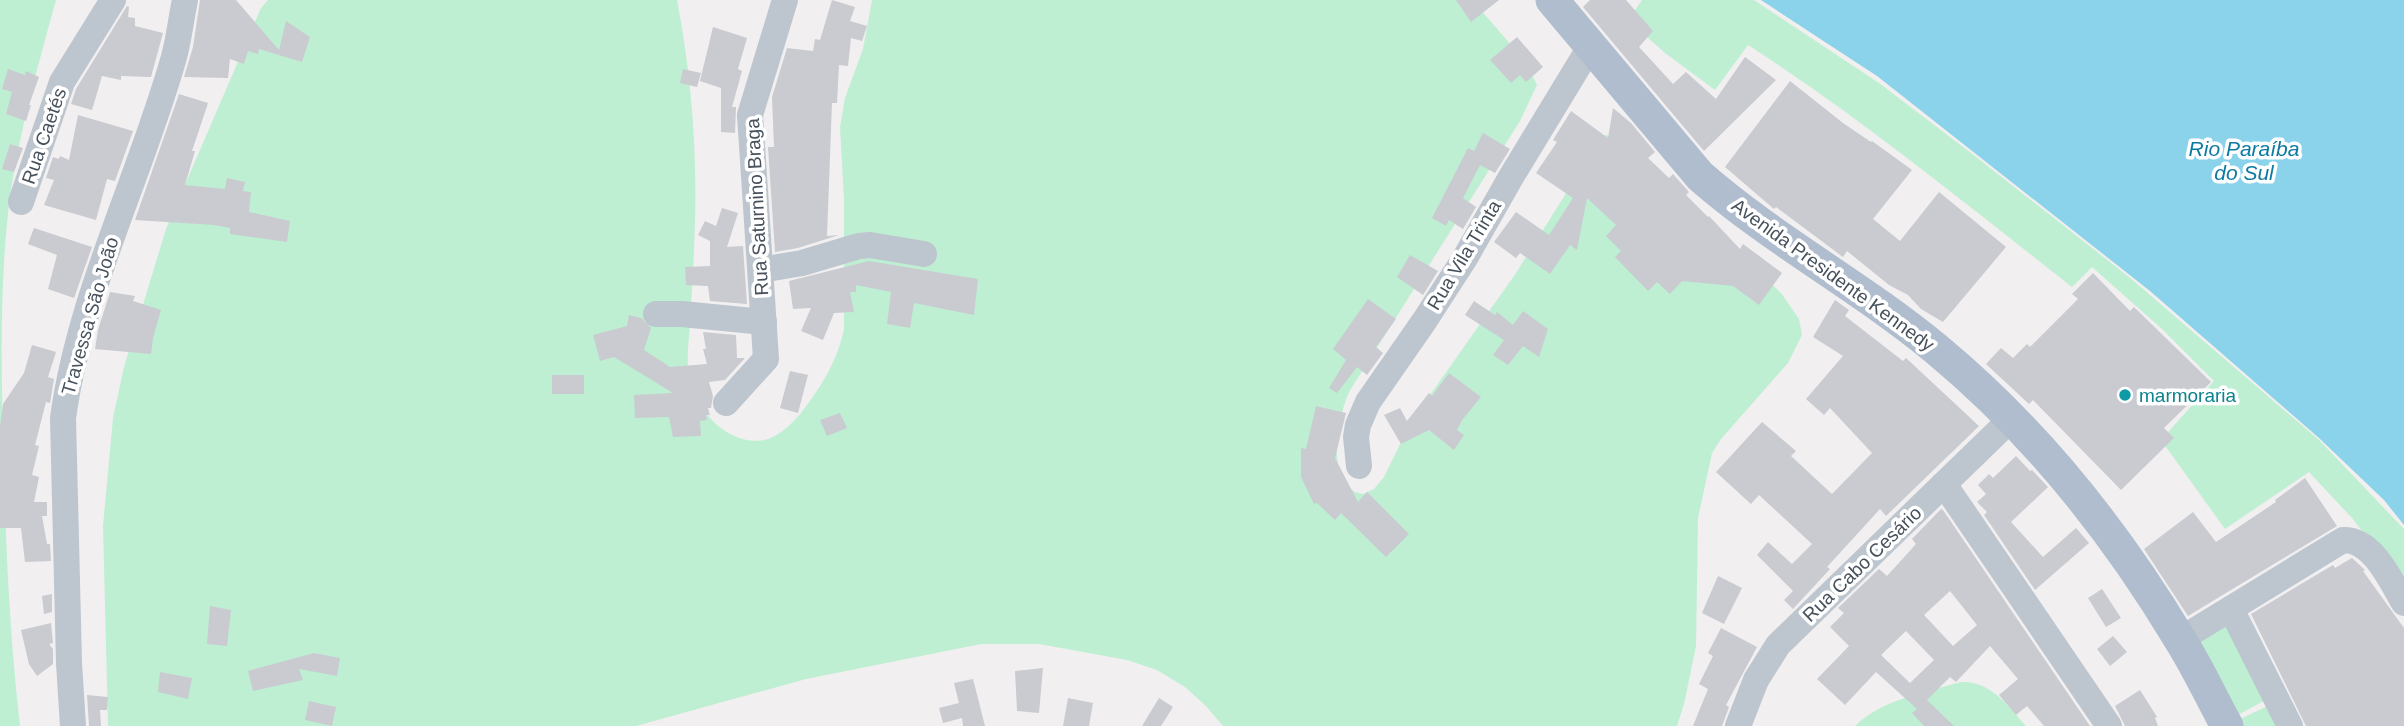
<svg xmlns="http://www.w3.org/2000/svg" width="2404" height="726" font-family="Helvetica,sans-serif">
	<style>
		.green { fill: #beefd3 }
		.water { fill: #8bd2eb }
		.building { fill: #c9cbd1; fill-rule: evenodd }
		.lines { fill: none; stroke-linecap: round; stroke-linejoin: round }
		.minor { stroke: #bdc5ce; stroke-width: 26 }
		.major { stroke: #afbdce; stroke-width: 33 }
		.culture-dot { fill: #0f9aa8; stroke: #fff; stroke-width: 2.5 }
		.labels { text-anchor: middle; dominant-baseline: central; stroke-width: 7; stroke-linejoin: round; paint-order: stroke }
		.street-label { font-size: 19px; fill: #47515c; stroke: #fff }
		.culture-label { font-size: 19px; fill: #0d838f; stroke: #fff; text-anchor: start }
		.water-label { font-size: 21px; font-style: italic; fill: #0d7aa1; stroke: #fff }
	</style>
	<rect width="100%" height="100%" fill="#f1efef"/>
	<g class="green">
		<path d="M0 0H56C38 65 20 129 10 196 0 275 1 356 3 435 5 532 9 629 20 726H0Z"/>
		<path d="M268 0H677C691 73 697 147 695 222 694 256 692 289 690 323 689 340 686 359 689 376 693 409 731 450 768 439 780 435 793 423 801 413 821 387 837 362 844 329V199L840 127 845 98 863 49 872 0H1472L1525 61 1537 85 1520 121 1349 392C1338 417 1323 487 1363 494L1374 489 1384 477 1411 422 1516 273 1602 136 1607 135 1614 138 1781 293 1799 319 1802 335 1788 363 1721 439 1712 453 1698 518 1696 646 1684 704 1677 726H1223L1206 706 1185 687 1157 670 1127 660 1039 644H981L806 679 636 726H108L103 526 113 418 124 367 166 229 261 8Z"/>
		<path d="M1642 0H1754L1879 83 1971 153 2129 277 2319 440 2404 529V585L2352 518 2309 472 2225 529 2161 440 2214 381 2162 329 2092 267 2072 287C1966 204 1861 118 1748 45L1715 90 1665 53 1628 20Z"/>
		<polygon points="2231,622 2273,696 2236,716 2194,642"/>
		<path d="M1961 682C1991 681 2007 705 2026 726H1855C1881 700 1926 692 1961 682Z"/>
		<polygon points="2276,702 2287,726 2239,726 2236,721"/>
	</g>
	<polygon class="water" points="1761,0 2404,0 2404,525 2384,500 2319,438 2150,291 1877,76"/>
	<g class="building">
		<polygon points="200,0 236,0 279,50 286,21 310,37 302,62 259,49 258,54 248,51 244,64 230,59 228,78 184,77 193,47"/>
		<polygon points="832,0 855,7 850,21 867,26 862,41 851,38 848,66 839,65 837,103 832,103 827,236 839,235 798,248 775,252 768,147 774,147 772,97 787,48 813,51 815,39 820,40"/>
		<polygon points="1456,0 1499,0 1471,22"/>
		<polygon points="1590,0 1626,0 1653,31 1639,47 1673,84 1686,72 1716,99 1745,57 1776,80 1704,151 1583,7"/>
		<polygon points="127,6 129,7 128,17 135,18 135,26 163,33 151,77 121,76 121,80 102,76 92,110 71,104 76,89"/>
		<polygon points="713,27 747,38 738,69 742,71 732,107 736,107 735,133 721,132 721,88 700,81"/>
		<polygon points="1517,37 1543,67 1526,82 1520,75 1511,83 1490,60"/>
		<polygon points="8,69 25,75 26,71 39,77 29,105 31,105 26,121 6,114 12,92 2,89"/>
		<polygon points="683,69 701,73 697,87 680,83"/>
		<polygon points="1790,81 1843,123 1871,142 1872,141 1912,170 1873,219 1900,241 1939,192 2006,247 1943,322 1921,309 1908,295 1889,285 1847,251 1843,257 1776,207 1774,209 1725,167"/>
		<polygon points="179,94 208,103 192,151 195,151 185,185 225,189 227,178 245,182 243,191 251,192 249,212 290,221 287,242 230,234 230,228 214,225 135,220"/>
		<polygon points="1613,108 1631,123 1655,152 1648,158 1669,178 1673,174 1689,192 1686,195 1708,217 1709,216 1740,249 1743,244 1782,273 1759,305 1733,286 1682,281 1670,294 1657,282 1648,291 1615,257 1621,251 1606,236 1616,225 1587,198 1577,250 1570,245 1550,274 1520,253 1516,258 1494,242 1516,212 1549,235 1573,198 1536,173 1557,142 1553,140 1571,111 1608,138"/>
		<polygon points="78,115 133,131 115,181 107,179 96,220 44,205 54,180 46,178 53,157 59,159 60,156 69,160"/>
		<polygon points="1483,133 1510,149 1495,173 1480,165 1463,198 1476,207 1463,229 1449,220 1446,226 1432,218 1468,148 1474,151"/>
		<polygon points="10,144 23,148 14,172 2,169"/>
		<polygon points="722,208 738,213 727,247 743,246 747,304 710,301 708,286 686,285 685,267 710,266 710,241 698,235 705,221 716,226"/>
		<polygon points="34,228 92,247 74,298 48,289 57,255 28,244"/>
		<polygon points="1410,255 1438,271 1423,295 1397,277"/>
		<polygon points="869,261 978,279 974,315 914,303 910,328 887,324 891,292 856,285 856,292 850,292 854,312 834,313 823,340 801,331 811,308 793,309 789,281"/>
		<polygon points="2093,273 2130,311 2134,307 2211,382 2164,428 2174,438 2121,490 2033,400 2029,404 1986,364 2001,348 2013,358 2027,344 2030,347 2078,299 2072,294"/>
		<polygon points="110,292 135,296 133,301 161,310 153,338 151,354 95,349 98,330"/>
		<polygon points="1368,299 1396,319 1376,347 1383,353 1367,375 1357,367 1337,393 1329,388 1346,360 1333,349"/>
		<polygon points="1835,300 1849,310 1845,316 1903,361 1906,358 1979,426 1886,516 1880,509 1827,567 1830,569 1793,609 1784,600 1793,591 1757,555 1768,542 1792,564 1812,544 1759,495 1751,504 1716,472 1762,422 1796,451 1791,456 1832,494 1872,453 1830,408 1824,415 1806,399 1843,356 1813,337"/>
		<polygon points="1474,301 1495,315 1497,312 1513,325 1523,311 1548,329 1539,357 1523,346 1508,365 1493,355 1504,340 1465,315"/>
		<polygon points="629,315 641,318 651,328 644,350 670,367 707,364 703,349 706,349 703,332 736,335 737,358 745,358 725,380 709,382 713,396 711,408 708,408 710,415 706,415 707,420 700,421 701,436 673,437 669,417 635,418 634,395 673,393 614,357 600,361 593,335 627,326"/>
		<polygon points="32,345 56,352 48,377 54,379 50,403 46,402 35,445 39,446 32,475 39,477 34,502 47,502 47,516 42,516 47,544 50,544 51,561 25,562 21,528 0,528 0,426 3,404 24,373"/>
		<polygon points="790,371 808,375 798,413 780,408"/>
		<polygon points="1449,373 1481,397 1462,420 1457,430 1464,435 1454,450 1429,430 1401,444 1384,415 1400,408 1407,421 1429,393 1432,396"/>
		<rect x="552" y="375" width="32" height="19"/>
		<polygon points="1316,406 1346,413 1335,458 1358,502 1367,492 1409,534 1386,557 1341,513 1335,520 1317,503 1314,504 1301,477 1301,448 1306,449"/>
		<polygon points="840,413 847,428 827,436 820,420"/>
		<polygon points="2016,456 2030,471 2032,470 2048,487 2011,522 2043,557 2076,528 2089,543 2035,590 1984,515 1987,512 1977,502 1986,494 1978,485 1989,474 1993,478"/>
		<polygon points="2305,478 2337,526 2188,616 2144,549 2193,512 2216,542 2276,502 2275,500"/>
		<path d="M1941 509 1943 510 2090 726H2044L2027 706 2016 715 1999 695 2018 679 1990 646 1956 682 1950 677 1927 700 1954 726H1924L1912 713 1917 709 1876 672 1845 705 1817 679 1849 646 1830 627 1844 613 1838 608 1879 569 1887 576 1916 544 1912 539ZM1950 591 1977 625 1953 646 1924 615ZM1906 631 1934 660 1910 683 1881 655Z"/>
		<polygon points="2352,558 2365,570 2363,571 2404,628 2404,726 2306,726 2251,614 2333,565 2335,568"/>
		<polygon points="1718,576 1742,588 1724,624 1702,613"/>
		<polygon points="2102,589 2121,618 2106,627 2088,598"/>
		<polygon points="52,594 52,612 44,614 42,596"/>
		<polygon points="210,606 231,610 227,646 207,644"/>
		<polygon points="51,623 53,643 49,644 53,649 53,664 37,676 29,664 21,630"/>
		<polygon points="1721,628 1757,647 1726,705 1729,707 1722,726 1693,726 1708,689 1699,684 1713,656 1708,653"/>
		<polygon points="2113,636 2127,652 2110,666 2097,649"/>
		<polygon points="314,653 340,658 337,676 299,669 303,680 253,691 248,671"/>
		<polygon points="1043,668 1039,713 1017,711 1015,671"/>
		<polygon points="160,672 192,678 188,699 158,692"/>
		<polygon points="973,679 985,726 963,726 962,718 943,723 939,708 959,703 954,683"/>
		<polygon points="2140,690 2157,717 2155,718 2158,726 2125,726 2115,706"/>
		<polygon points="87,695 108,697 107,710 100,710 101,726 89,726"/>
		<polygon points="1068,698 1093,703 1089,726 1063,726"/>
		<polygon points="1159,698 1173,707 1161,726 1142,726"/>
		<polygon points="309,701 336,707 332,726 305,720"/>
	</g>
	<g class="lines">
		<g class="minor">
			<polyline points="21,202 62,82 113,0"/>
			<polyline points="761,270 802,263 859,246 870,245 924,254"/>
			<polyline points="656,314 682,314 764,322"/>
			<polyline points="726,403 766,359 750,115 785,0"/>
			<polyline points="1359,466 1356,437 1358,425 1368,402 1425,320 1465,258 1511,177 1590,47"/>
			<polyline points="1944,484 2109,726"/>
			<polyline points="2231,609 2290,726"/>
			<path d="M2181 639 2343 540C2373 539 2391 581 2404 603"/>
			<path d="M73 726 69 663 63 418C80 293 140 178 174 57 179 39 181 19 185 0"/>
			<polyline points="1738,726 1756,680 1778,645 2011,419"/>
		</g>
		<path class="major" d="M1552 0 1700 176C1773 240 1860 286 1935 348 2032 428 2114 530 2179 638 2197 666 2211 697 2227 726"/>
	</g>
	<circle class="culture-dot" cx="2125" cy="395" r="7"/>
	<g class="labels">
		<g class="street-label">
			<text transform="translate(44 136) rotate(-71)">Rua Caetés</text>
			<text transform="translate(757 207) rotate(-93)">Rua Saturnino Braga</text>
			<text transform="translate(1464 255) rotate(-59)">Rua Vila Trinta</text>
			<text transform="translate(1833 275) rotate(36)">Avenida Presidente Kennedy</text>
			<text transform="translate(90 316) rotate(-74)">Travessa São João</text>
			<text transform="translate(1862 564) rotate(-44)">Rua Cabo Cesário</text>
		</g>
		<g class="culture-label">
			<text x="2139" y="395">marmoraria</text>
		</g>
		<g class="water-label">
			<text x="2244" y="148">Rio Paraíba<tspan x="2244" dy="24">do Sul</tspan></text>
		</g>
	</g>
</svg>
